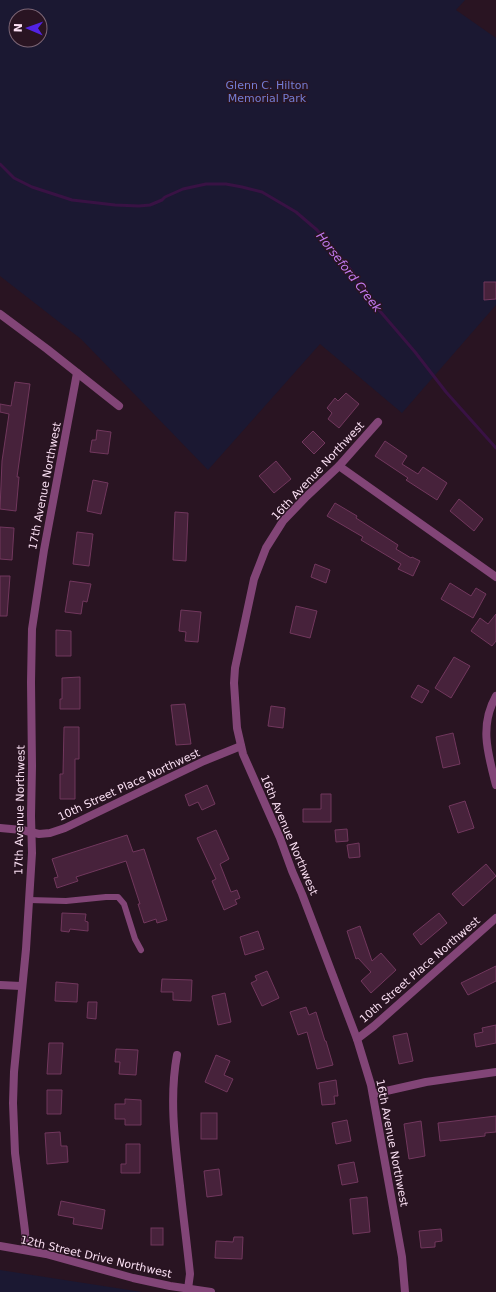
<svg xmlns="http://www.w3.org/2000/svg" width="496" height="1292" font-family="'DejaVu Sans',sans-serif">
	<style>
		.green { fill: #1b1832; fill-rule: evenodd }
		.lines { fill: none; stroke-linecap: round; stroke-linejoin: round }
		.stream { stroke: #391244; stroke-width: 3 }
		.building { fill: #47223b; stroke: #71375d }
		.service { stroke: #824577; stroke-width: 6 }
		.minor { stroke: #824577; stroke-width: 8 }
		.tertiary { stroke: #824577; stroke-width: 8 }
		.labels { text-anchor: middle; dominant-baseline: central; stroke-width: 3; stroke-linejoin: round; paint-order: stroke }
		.park-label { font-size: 11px; fill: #737dd4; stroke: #291422 }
		.street-label { font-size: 11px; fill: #fbe0f4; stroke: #291422 }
		.water-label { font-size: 12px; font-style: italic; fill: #c17aef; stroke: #291422 }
	</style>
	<rect width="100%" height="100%" fill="#291422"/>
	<g class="green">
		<path d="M0 0H465L456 10 496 38V305L402 413 320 344 208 470 81 339 0 276ZM16 16H40V40H16Z"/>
		<polygon points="0,1270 142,1292 0,1292"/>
	</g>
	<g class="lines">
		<polyline class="stream" points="0,164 14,178 32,187 72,200 115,205 139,206 150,205 162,200 165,197 183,189 206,184 226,184 242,187 262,192 296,212 317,230 351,270 373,303 415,352 446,392 496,448"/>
	</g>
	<g class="building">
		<polygon points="484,282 496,282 496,299 484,300"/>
		<polygon points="15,382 30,384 17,477 19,477 16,511 0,509 2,461 9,414 0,412 0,404 11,406"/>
		<polygon points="346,393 359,404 339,428 328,419 332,413 327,408 335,398 338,401"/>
		<polygon points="97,430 111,432 108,454 90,452 92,440 96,440"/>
		<polygon points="313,431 325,443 314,454 302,442"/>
		<polygon points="385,441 407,456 402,464 418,474 423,467 447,483 437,500 406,480 408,478 375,456"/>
		<polygon points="276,461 291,479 274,493 259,476"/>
		<polygon points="93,480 108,483 101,514 87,511"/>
		<polygon points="459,499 483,519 474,531 450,511"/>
		<polygon points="335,503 357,516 356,518 398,545 396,549 411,558 412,557 420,561 413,576 398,569 401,564 361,540 363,537 327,516"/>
		<polygon points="175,512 188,513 186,561 173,560"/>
		<polygon points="0,527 14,528 12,560 0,559"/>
		<polygon points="77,532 93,534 89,566 73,564"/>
		<polygon points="315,564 330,570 326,583 311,577"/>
		<polygon points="0,576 10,576 7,616 0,616"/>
		<polygon points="70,581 91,584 87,602 83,601 81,614 65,612"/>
		<polygon points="450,583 471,596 476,588 486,594 473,618 441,599"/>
		<polygon points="296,606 317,611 310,638 290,633"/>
		<polygon points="181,610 201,612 198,642 185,641 186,632 179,631"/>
		<polygon points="496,614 496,641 492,646 471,631 480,618 488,624"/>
		<polygon points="56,630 71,631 71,656 56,656"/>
		<polygon points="454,657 470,666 451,698 435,688"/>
		<polygon points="80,677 80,709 60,709 60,699 62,699 62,678"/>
		<polygon points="418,685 429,691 422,703 411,697"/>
		<polygon points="185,704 191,744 176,745 171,705"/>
		<polygon points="271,706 285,708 283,728 268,726"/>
		<polygon points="64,727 79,727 79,759 75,759 75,799 60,799 60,774 63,774"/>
		<polygon points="453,733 460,764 443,768 436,737"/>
		<polygon points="207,785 215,804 202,810 198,802 189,806 185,795"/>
		<polygon points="321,794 331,794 331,822 303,822 303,809 321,809"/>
		<polygon points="465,801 474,828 458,833 449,806"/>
		<polygon points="347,829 348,841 336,842 335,830"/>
		<polygon points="216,830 229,859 220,864 231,892 237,890 240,898 235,900 237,904 224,910 212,881 216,879 197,838"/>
		<polygon points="127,835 133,852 144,849 167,920 157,923 156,919 144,923 138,904 140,904 126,861 76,877 78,881 57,888 54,878 58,877 52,859"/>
		<polygon points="359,843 360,857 349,858 347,845"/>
		<polygon points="486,864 496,876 463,906 452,894"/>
		<polygon points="62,913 86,914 85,921 88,922 88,931 70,929 69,932 61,931"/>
		<polygon points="439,913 447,923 421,945 413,934"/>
		<polygon points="360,926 372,961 381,953 396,970 371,993 361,981 371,972 358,958 356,959 347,931"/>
		<polygon points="258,931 264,949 245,955 240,937"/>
		<polygon points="496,966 496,981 468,995 461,983"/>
		<polygon points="267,971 279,998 262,1006 251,983 257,980 255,976"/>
		<polygon points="162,979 192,980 191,1001 173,1000 173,992 161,992"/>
		<polygon points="56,982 78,984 77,1002 55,1001"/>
		<polygon points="225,993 231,1022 218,1025 212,996"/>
		<polygon points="88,1002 97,1002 96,1019 87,1018"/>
		<polygon points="306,1007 309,1015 316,1012 325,1041 326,1041 333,1065 317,1069 307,1032 298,1035 290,1012"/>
		<polygon points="496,1025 496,1043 476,1047 474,1034 483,1032 482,1028"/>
		<polygon points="407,1033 413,1061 399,1064 393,1036"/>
		<polygon points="49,1043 63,1043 61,1074 47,1074"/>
		<polygon points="116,1049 138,1050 136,1075 119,1074 120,1062 115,1062"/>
		<polygon points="216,1055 230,1061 224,1075 233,1079 227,1092 205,1082"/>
		<polygon points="336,1080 338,1096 334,1096 335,1104 322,1105 319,1083"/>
		<polygon points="47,1090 62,1090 61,1114 47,1114"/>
		<polygon points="125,1099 141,1100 141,1125 125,1125 125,1119 115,1119 115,1104 125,1104"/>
		<rect x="201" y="1113" width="16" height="26"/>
		<polygon points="496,1116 496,1132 485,1133 485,1136 440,1141 438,1123"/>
		<polygon points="347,1120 351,1141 336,1144 332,1123"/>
		<polygon points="421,1121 425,1156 409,1159 404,1124"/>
		<polygon points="60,1132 61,1146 67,1146 68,1162 47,1164 45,1133"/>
		<polygon points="126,1144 140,1144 140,1173 121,1173 121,1164 126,1164"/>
		<polygon points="354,1162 358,1182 342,1185 338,1165"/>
		<polygon points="219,1169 222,1195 207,1197 204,1171"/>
		<polygon points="367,1197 370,1232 353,1234 350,1199"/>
		<polygon points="61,1201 105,1210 102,1229 73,1224 74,1218 58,1215"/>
		<rect x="151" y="1228" width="12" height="17"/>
		<polygon points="441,1229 442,1241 435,1242 435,1247 421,1248 419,1231"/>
		<polygon points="234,1237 243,1237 242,1259 215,1258 216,1241 233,1242"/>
	</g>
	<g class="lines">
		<polyline class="service" points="29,900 66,901 106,897 118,897 124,904 135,939 141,950"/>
		<g class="minor">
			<polyline points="0,314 47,349 119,406"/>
			<polyline points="378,422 339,466 307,496 283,521 266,548 254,579 235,668 234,683 237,728 243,754 280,838 292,871 302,894 357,1039 371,1085 402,1257 405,1292"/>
			<polyline points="339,466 496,577"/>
			<path d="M496 696C479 726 488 754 496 785"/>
			<polyline points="0,828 22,830 39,834 50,833 65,828 204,761 241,746"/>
			<polyline points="0,985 21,986"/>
			<polyline points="357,1039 374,1026 496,918"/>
			<path d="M177 1055C169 1098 175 1143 180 1186 183 1215 187 1244 190 1274L188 1289"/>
			<polyline points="373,1094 426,1082 496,1072"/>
			<polyline points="26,1250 25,1231 15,1153 13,1103 14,1072 26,949 32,853 31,816 32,766 31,682 32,629 44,550 77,373"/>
		</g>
		<polyline class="tertiary" points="0,1246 46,1254 133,1278 170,1286 211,1292"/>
	</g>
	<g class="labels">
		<g class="park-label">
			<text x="267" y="85">Glenn C. Hilton<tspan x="267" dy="13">Memorial Park</tspan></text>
		</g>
		<g class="street-label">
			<text transform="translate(318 471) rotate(-47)">16th Avenue Northwest</text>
			<text transform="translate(45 486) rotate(-79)">17th Avenue Northwest</text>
			<text transform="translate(129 785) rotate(-25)">10th Street Place Northwest</text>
			<text transform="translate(20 810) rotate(-89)">17th Avenue Northwest</text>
			<text transform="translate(289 835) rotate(67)">16th Avenue Northwest</text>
			<text transform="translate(420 970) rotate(-41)">10th Street Place Northwest</text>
			<text transform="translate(392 1143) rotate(79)">16th Avenue Northwest</text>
			<text transform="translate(96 1257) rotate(13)">12th Street Drive Northwest</text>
		</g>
		<g class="water-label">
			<text transform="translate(349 272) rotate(52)">Horseford Creek</text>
		</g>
	</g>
	<g transform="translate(28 28) rotate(272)"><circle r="19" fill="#291422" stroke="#7d6676"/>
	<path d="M0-3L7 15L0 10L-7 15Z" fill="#5223e4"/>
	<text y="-6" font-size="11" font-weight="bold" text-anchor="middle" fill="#fbe0f4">N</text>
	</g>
</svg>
